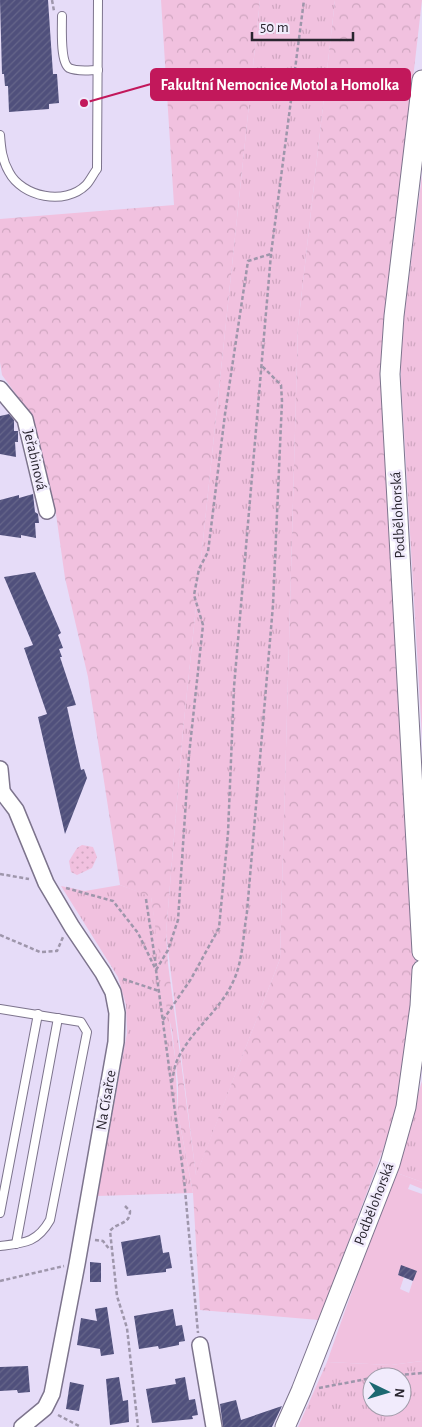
<svg xmlns="http://www.w3.org/2000/svg" width="422" height="1427" font-family="'Alegreya Sans',sans-serif">
	<style>
		.grass { fill: url(#grass-tufts); fill-rule: evenodd }
		.forest { fill: url(#forest-crowns) }
		.park { fill: url(#park-dots) }
		.garden { fill: #f1c1df; fill-rule: evenodd }
		.building { fill: url(#building-hatch) }
		.lines { fill: none; stroke-linecap: round; stroke-linejoin: round }
		.service-casing { stroke: #7d748d; stroke-width: 10 }
		.minor-casing { stroke: #7d748d; stroke-width: 18 }
		.tertiary-casing { stroke: #7d748d; stroke-width: 21 }
		.path { stroke: #9e96ab; stroke-width: 2.5; stroke-dasharray: 4 2.5; stroke-linecap: butt }
		.service { stroke: #fff; stroke-width: 8 }
		.minor { stroke: #fff; stroke-width: 15 }
		.tertiary { stroke: #fff; stroke-width: 19 }
		.labels { text-anchor: middle; dominant-baseline: central; stroke-width: 5; stroke-linejoin: round; paint-order: stroke }
		.street-label { font-size: 15px; fill: #29252f; stroke: #f1ebfc }
		.leader { fill: none; stroke: #c2185b; stroke-width: 2 }
		.callout-dot { fill: #c2185b; stroke: #f1ebfc; stroke-width: 2 }
		.callout { fill: #c2185b; stroke: #c2185b; stroke-width: 2 }
		.callout-label { font-size: 16px; text-anchor: middle; font-weight: bold; fill: #fff }
	</style>
	<defs>
		<pattern id="grass-tufts" width="24" height="20" patternUnits="userSpaceOnUse" patternTransform="scale(1.25)"><rect width="24" height="20" fill="#f1c1df"/><path d="M3 7l-1-3M5 7V3M7 7l1-3M15 17l-1-3M17 17v-4M19 17l1-3" fill="none" stroke="#cfa6c0"/></pattern>
		<pattern id="forest-crowns" width="20" height="18" patternUnits="userSpaceOnUse" patternTransform="scale(1.25)"><rect width="20" height="18" fill="#f1c1df"/><path d="M2 6a3 3 0 1 1 6 0M12 15a3 3 0 1 1 6 0" fill="none" stroke="#cfa6c0"/></pattern>
		<pattern id="park-dots" width="8" height="8" patternUnits="userSpaceOnUse" patternTransform="scale(1.25)"><rect width="8" height="8" fill="#f1c1df"/><path d="M2 2h.1M6 6h.1" fill="none" stroke="#cfa6c0" stroke-width="1.8" stroke-linecap="round"/></pattern>
		<pattern id="building-hatch" width="6" height="6" patternUnits="userSpaceOnUse" patternTransform="scale(1.25)"><rect width="6" height="6" fill="#50507c"/><path d="M-1 1l2-2M0 6l6-6M5 7l2-2" fill="none" stroke="#66668a"/></pattern>
	</defs>
	<rect width="100%" height="100%" fill="#e6dcf8"/>
	<g class="grass">
		<polygon points="260,0 335,0 298,326 280,959 196,1176 166,933 183,730"/>
		<polygon points="422,175 422,736 401,381 401,341"/>
		<polygon points="120,885 151,896 175,1057 178,1114 193,1193 97,1196 127,1033 126,1005 118,977 61,886 85,891"/>
		<polygon points="422,1081 422,1182 394,1172"/>
		<path d="M422 1361V1427H298L327 1362 391 1365ZM372 1377H402V1407H372Z"/>
	</g>
	<polygon class="forest" points="161,0 260,0 183,730 166,933 168,964 196,1175 280,959 298,326 335,0 422,0 390,279 416,956 411,1029 403,1080 390,1131 319,1320 200,1310 193,1193 178,1114 178,1083 172,1030 167,1011 151,897 120,885 88,677 65,578 56,514 31,415 2,375 0,362 0,219 174,205"/>
	<polygon class="park" points="82,845 93,847 97,857 92,868 77,875 71,872 69,861 77,848"/>
	<path class="garden" d="M394 1172 422 1182V1189L410 1184 408 1189 422 1194V1361L391 1365 327 1362ZM401 1266 416 1271 409 1293 400 1289 404 1277 398 1275Z"/>
	<g class="building">
		<polygon points="0,0 48,0 53,74 57,74 59,103 49,104 49,109 9,112 8,86 5,86 4,74 2,74"/>
		<polygon points="9,414 14,420 14,431 18,431 18,442 15,442 16,457 0,454 0,416"/>
		<polygon points="33,494 35,512 38,514 39,523 35,523 36,538 21,535 21,538 0,535 0,500 19,495 19,498"/>
		<polygon points="35,572 61,633 58,635 63,648 59,649 62,657 60,657 76,705 67,707 81,770 84,769 87,778 65,834 38,717 47,714 24,648 33,645 4,577"/>
		<polygon points="160,1235 163,1253 169,1252 172,1268 166,1269 166,1272 127,1276 121,1242"/>
		<polygon points="90,1262 101,1263 101,1282 90,1282"/>
		<polygon points="401,1265 417,1271 413,1281 398,1275"/>
		<polygon points="107,1307 114,1354 101,1356 100,1349 77,1345 81,1318 97,1321 95,1309"/>
		<polygon points="173,1309 176,1326 182,1325 185,1341 179,1342 179,1345 159,1349 158,1346 139,1349 134,1316"/>
		<polygon points="28,1366 30,1392 18,1393 17,1390 0,1391 0,1367"/>
		<polygon points="119,1377 123,1401 128,1400 129,1422 110,1425 106,1379"/>
		<polygon points="185,1377 189,1400 195,1399 198,1415 192,1416 193,1419 152,1423 146,1389 176,1384 175,1379"/>
		<polygon points="70,1382 84,1385 79,1411 66,1409"/>
		<polygon points="236,1400 241,1420 282,1406 272,1427 223,1427 220,1404"/>
	</g>
	<g class="lines">
		<defs>
			<g id="service">
				<path d="M62 16C62 28 60 62 69 68 77 72 90 70 98 70"/>
				<path d="M0 135C1 148 2 160 9 172 22 197 65 206 86 185 90 181 93 174 97 169L98 0"/>
				<path d="M0 1009 81 1022 87 1032 50 1220C37 1243 24 1243 0 1246"/>
				<polyline points="0,1213 38,1014"/>
				<polyline points="16,1244 58,1018"/>
			</g>
			<g id="minor">
				<polyline points="0,389 25,419 47,511"/>
				<polyline points="0,769 2,790"/>
				<polyline points="0,789 16,810 46,883 72,927 103,973 113,992 117,1013 116,1042 77,1264 52,1394 45,1408 22,1427"/>
				<polyline points="200,1345 214,1427"/>
			</g>
			<g id="tertiary">
				<polyline points="422,80 394,316 390,374 422,952"/>
				<polyline points="285,1427 301,1391 390,1164 406,1107 420,1006 422,970"/>
			</g>
		</defs>
		<use href="#service" class="service-casing"/>
		<use href="#minor" class="minor-casing"/>
		<use href="#tertiary" class="tertiary-casing"/>
		<g class="path">
			<polyline points="52,0 54,11"/>
			<polyline points="0,874 29,879"/>
			<polyline points="66,888 113,901 138,933 156,970 184,1179 198,1333"/>
			<polyline points="146,899 156,966"/>
			<polyline points="0,935 40,952 57,951 63,937"/>
			<polyline points="156,970 168,950 178,920 189,755 203,625 194,595 199,569 208,552 225,414 248,261 271,254"/>
			<polyline points="123,979 159,991"/>
			<polyline points="163,1020 191,979 219,928 228,833 234,687 271,254 304,0"/>
			<path d="M172 1082C173 1076 174 1069 176 1063 188 1033 218 1013 232 984 243 963 243 935 247 912L273 605 282 401 281 385 262 366"/>
			<path d="M125 1206 130 1211C130 1225 117 1222 110 1231L117 1296 127 1328 138 1427"/>
			<polyline points="95,1240 103,1241 110,1250"/>
			<polyline points="0,1281 64,1266"/>
			<polyline points="379,1377 422,1373"/>
			<polyline points="319,1388 372,1378"/>
			<polyline points="58,1415 81,1427"/>
		</g>
		<use href="#service" class="service"/>
		<use href="#minor" class="minor"/>
		<use href="#tertiary" class="tertiary"/>
	</g>
	<g class="labels">
		<g class="street-label">
			<text transform="translate(35 460) rotate(77)">Jeřabinová</text>
			<text transform="translate(398 515) rotate(-93)">Podbělohorská</text>
			<text transform="translate(106 1100) rotate(-80)">Na Císařce</text>
			<text transform="translate(374 1204) rotate(-69)">Podbělohorská</text>
		</g>
	</g>
	<path class="leader" d="M84 103L151 84"/>
	<circle class="callout-dot" cx="84" cy="103" r="5"/>
	<rect class="callout" x="151" y="69" width="259" height="31" rx="5"/>
	<g class="callout-label">
		<text x="280" y="90">Fakultní Nemocnice Motol a Homolka</text>
	</g>
	<g transform="translate(387 1392) rotate(95)"><circle r="24" fill="#f1ebfc" stroke="#a19caa"/>
	<path d="M0-4L9 19L0 12L-9 19Z" fill="#1c6871"/>
	<text y="-8" font-size="14" font-weight="bold" text-anchor="middle" fill="#29252f">N</text>
	</g>
	<path d="M252 32v8h101v-8" fill="none" stroke="#29252f" stroke-width="2.5"/>
	<text x="260" y="32" font-size="15" fill="#29252f" stroke="#f1ebfc" stroke-width="4" paint-order="stroke">50 m</text>
</svg>
